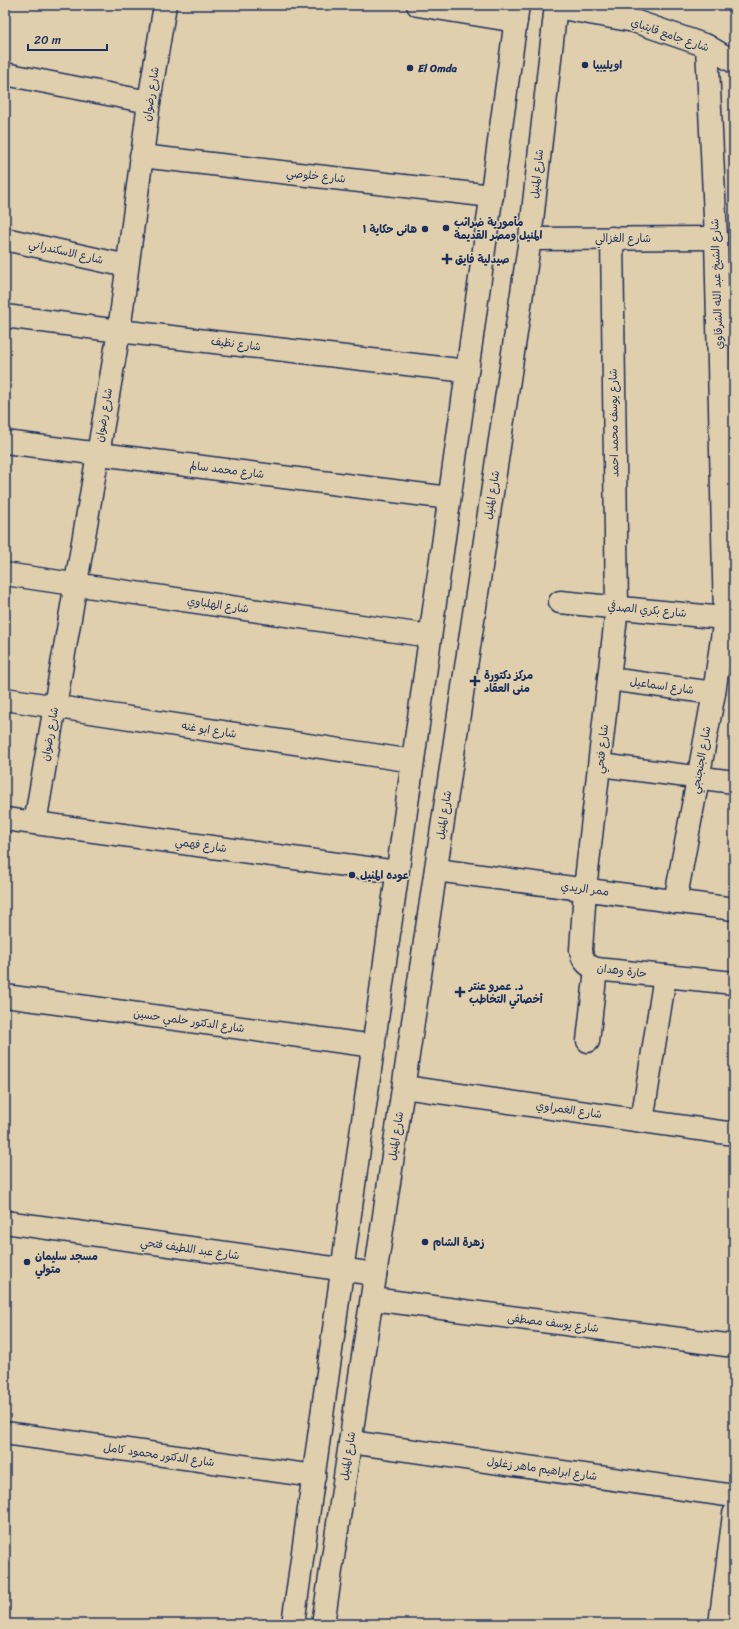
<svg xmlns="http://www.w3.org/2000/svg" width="739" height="1629" font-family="Sriracha,'Playpen Sans Arabic',sans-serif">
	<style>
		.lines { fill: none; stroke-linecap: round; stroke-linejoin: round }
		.minor-casing { stroke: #1b2f5e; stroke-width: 25 }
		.minor { stroke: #e0cfac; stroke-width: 22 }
		.poi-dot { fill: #1b2f5e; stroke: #e0cfac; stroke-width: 1.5 }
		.labels { text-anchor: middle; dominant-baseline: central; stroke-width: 3; stroke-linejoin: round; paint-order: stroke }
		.street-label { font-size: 11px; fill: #1b2f5e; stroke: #e0cfac }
		.poi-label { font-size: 11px; font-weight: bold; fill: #1b2f5e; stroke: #e0cfac; text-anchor: start }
	</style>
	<rect width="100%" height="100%" fill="#e0cfac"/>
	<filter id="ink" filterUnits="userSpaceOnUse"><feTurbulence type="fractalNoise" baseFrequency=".025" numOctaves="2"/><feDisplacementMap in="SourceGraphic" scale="8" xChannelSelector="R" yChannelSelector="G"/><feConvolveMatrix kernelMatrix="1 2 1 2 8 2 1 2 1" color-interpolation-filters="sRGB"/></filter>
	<g filter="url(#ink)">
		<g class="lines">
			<defs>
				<g id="minor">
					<polyline points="418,5 516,21"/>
					<polyline points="556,7 634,21 707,46 734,62"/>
					<polyline points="5,74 149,102"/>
					<polyline points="141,156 492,196"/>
					<path d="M612 238 617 608 585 889 581 950C582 960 586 965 596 969L734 983"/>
					<polyline points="5,239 127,266"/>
					<polyline points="530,239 716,238"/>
					<polyline points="5,316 119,331 467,371"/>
					<polyline points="5,442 449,498"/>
					<polyline points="5,574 430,636"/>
					<polyline points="560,602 734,619"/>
					<polyline points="609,679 714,693"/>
					<polyline points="5,699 413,761"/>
					<polyline points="600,765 734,782"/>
					<polyline points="5,819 397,872"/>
					<polyline points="35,823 119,331 149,102 165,5"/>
					<polyline points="436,870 734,909"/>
					<polyline points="675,902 714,693 725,618 716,238 707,46"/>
					<polyline points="5,996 374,1046"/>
					<polyline points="588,1041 596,969"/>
					<polyline points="404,1087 734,1134"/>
					<polyline points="642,1121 665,976"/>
					<polyline points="5,1222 375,1274"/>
					<polyline points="372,1299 734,1346"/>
					<polyline points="5,1433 314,1476"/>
					<polyline points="350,1442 734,1496"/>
					<polyline points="293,1624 518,5"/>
					<polyline points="323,1624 530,239 556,5"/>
					<polyline points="720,1624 734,1514"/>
				</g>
			</defs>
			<use href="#minor" class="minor-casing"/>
			<use href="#minor" class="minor"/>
		</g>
	</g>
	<g class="poi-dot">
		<circle cx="585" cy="65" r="4"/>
		<circle cx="410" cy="68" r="4"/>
		<circle cx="446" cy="228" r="4"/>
		<circle cx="425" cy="229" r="4"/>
		<path d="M445 253h4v4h4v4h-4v4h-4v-4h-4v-4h4z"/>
		<path d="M473 675h4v4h4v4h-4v4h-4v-4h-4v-4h4z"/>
		<circle cx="352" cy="875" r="4"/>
		<path d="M458 986h4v4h4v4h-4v4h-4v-4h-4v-4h4z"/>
		<circle cx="425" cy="1242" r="4"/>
		<circle cx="27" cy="1262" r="4"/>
	</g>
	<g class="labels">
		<g class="street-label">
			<text transform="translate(670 35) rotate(19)">شارع جامع قايتباي</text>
			<text transform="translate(151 94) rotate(-81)">شارع رضوان</text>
			<text transform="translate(537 174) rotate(-84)">شارع المنيل</text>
			<text transform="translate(316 176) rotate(6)">شارع خلوصي</text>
			<text x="623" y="238">شارع الغزالي</text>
			<text transform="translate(66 252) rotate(13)">شارع الاسكندراني</text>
			<text transform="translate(717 284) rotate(-92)">شارع الشيخ عبد الله الشرقاوي</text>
			<text transform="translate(236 344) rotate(7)">شارع نظيف</text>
			<text transform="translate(104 415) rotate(-80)">شارع رضوان</text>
			<text transform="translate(614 423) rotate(-91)">شارع يوسف محمد احمد</text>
			<text transform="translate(227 470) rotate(7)">شارع محمد سالم</text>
			<text transform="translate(492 495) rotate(-81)">شارع المنيل</text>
			<text transform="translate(218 605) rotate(8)">شارع الهلباوي</text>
			<text transform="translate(647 610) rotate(5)">شارع بكري الصدفي</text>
			<text transform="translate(662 686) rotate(8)">شارع اسماعيل</text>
			<text transform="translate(209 730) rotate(9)">شارع ابو غنه</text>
			<text transform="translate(50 734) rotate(-80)">شارع رضوان</text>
			<text transform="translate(602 749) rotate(-84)">شارع فتحي</text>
			<text transform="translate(701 760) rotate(-80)">شارع الجنجنجي</text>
			<text transform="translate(444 815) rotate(-81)">شارع المنيل</text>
			<text transform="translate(201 845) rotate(8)">شارع فهمي</text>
			<text transform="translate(585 889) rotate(7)">ممر الريدي</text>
			<text transform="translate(622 971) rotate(7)">حارة وهدان</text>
			<text transform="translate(189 1021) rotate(8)">شارع الدكتور حلمي حسين</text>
			<text transform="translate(569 1110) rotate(8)">شارع الغمراوي</text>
			<text transform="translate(396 1136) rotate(-81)">شارع المنيل</text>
			<text transform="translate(190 1249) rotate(8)">شارع عبد اللطيف فتحي</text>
			<text transform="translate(553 1323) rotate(7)">شارع يوسف مصطفى</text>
			<text transform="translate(159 1455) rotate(8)">شارع الدكتور محمود كامل</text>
			<text transform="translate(348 1456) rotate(-81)">شارع المنيل</text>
			<text transform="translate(542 1469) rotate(8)">شارع ابراهيم ماهر زغلول</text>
		</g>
		<g class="poi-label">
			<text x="593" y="65">اويليبيا</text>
			<text x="418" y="68">El Omda</text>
			<text x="454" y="222">مأمورية ضرائب<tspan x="454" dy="13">المنيل ومصر القديمة</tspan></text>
			<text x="417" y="229" text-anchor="end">هانى حكاية ١</text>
			<text x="455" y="259">صيدلية فايق</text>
			<text x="484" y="675">مركز دكتورة<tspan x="484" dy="13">منى العقاد</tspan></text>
			<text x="360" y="875">عوده المنيل</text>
			<text x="469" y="986">د. عمرو عنتر<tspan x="469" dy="13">أخصائي التخاطب</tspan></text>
			<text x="433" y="1242">زهرة الشام</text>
			<text x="35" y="1256">مسجد سليمان<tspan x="35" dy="13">متولي</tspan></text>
		</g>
	</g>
	<rect width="739" height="1629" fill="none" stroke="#e0cfac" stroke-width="20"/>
	<rect x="10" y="10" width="719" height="1609" fill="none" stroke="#1b2f5e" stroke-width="1.5" filter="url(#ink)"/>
	<path d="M28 44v6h79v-6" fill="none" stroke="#1b2f5e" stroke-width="2"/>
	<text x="34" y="44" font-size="12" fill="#1b2f5e" stroke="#e0cfac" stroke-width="3" paint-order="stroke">20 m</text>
</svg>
